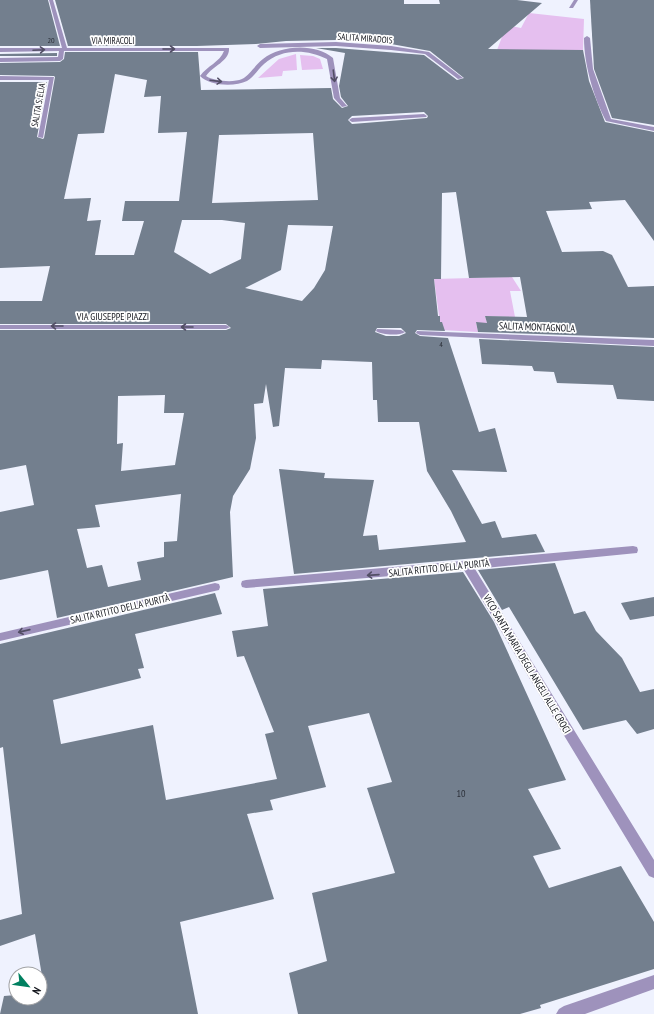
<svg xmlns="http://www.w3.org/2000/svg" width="654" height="1014" font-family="'PT Sans Narrow',sans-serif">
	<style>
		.green { fill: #e5bfef }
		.building { fill: #737f8e; fill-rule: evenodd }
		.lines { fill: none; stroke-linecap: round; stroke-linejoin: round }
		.street { fill: #9e92bc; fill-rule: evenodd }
		.oneway { stroke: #524e65 }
		.labels { text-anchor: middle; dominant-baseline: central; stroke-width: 3.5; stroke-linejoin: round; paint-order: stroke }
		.number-label { font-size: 8px; fill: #2c3039 }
		.far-street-label { font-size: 9px; fill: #14161d; stroke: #fff }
		.street-label { font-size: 10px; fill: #14161d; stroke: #fff }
		.near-number-label { font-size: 10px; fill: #2c3039 }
	</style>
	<rect width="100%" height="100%" fill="#eff2fe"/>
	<g class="green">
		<polygon points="529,13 584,19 583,50 497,50 505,29 511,26 521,28"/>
		<polygon points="296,54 297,70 283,71 282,76 258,78 279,59"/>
		<polygon points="300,55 313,56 320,59 323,69 302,70"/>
		<polygon points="512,277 521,291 510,291 515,317 485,316 487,323 476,323 478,332 441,330 434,279"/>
	</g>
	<g class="building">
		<polygon points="0,0 48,0 60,46 0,46"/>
		<path d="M55 0H404V4H440L439 0H517L542 3 488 49 583 50 589 81 605 122 654 132V241L625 200 589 202 592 209 546 211 562 252 603 251 612 255 628 287 654 286V338L478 332 476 322 487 323 485 316 527 317 520 277 469 278 456 192 442 193 441 279H434L438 316H440V322H442L445 331 417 330 415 333 420 336 448 338 479 432 495 428 507 472 452 470 482 524 495 521 502 538 536 534 545 552 294 574 279 469 325 473 324 478 374 480 363 536 377 535 379 550 466 542 451 511 427 471 419 422H378L377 400H373L372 362 322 360 321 369 285 368 279 426 273 427 266 384 263 403 254 404 256 438 250 469 233 496 230 512 233 577 57 618 48 570 0 580V512L34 505 26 465 0 470V330H226L231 328 226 324H0V301H42L50 266 0 268V82H47L37 137 43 139 44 138 55 77 54 76 0 75V63L60 62 64 59 65 52H198L201 90 331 88 333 99 342 108 348 106 341 97 339 86 345 53 316 48H336L424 55 457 80 464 78 430 51 391 44 336 40 286 41 256 44 197 46H68ZM115 74 147 80 144 97 161 96 158 133 187 132 179 201H125L122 221H144L134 255H95L101 220 87 221 91 198 64 199 78 134 104 133ZM424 112 428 116 427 118 352 124 348 120 352 116ZM313 133 318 200 212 203 219 135ZM182 220H222L245 223 241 259 210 274 174 252ZM288 225 333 226 325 270 314 288 302 301 245 288 281 270ZM377 328H401L406 333 399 336H386L375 332ZM165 395 164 413H184L175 465 121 471 123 443 117 444 118 396ZM181 494 177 541 164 542V557L137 562 141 580 108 587 102 565 87 568 77 529 100 527 95 505Z"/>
		<polygon points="590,0 654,0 654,125 612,118 594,69"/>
		<polygon points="0,53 0,54 57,53 57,56 0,56"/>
		<polygon points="479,339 654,347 654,401 617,399 613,385 557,383 554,372 534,371 532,366 482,364"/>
		<polygon points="555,563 574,614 585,611 596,631 622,658 640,692 654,689 654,729 637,734 626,720 583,730 509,607 502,610 478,570"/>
		<polygon points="463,572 494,622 566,780 528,789 561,849 533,856 549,888 621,866 654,922 654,969 540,1005 541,1008 520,1014 298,1014 289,973 327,961 312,893 395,873 367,788 392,782 369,713 308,726 326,787 270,800 273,810 247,814 274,899 180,922 198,1014 0,1014 4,996 16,995 16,998 40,998 40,994 45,994 35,934 0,946 0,920 22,914 3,747 0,748 0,644 215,593 222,614 135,634 144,668 138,669 141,678 53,700 61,744 153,725 166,800 277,779 265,734 274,732 244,656 237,657 232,631 268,626 263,589"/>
		<polygon points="654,597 654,616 630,620 621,603"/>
	</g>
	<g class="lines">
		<g class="street">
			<path d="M49 0H53L67 48H229C230 61 213 66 206 76 214 81 233 83 242 79 250 75 255 65 263 59 281 45 315 43 333 58L340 98 347 106 342 107 334 98 327 59C307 49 282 48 264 64 258 69 254 77 247 81 235 87 209 86 200 76 207 66 220 62 224 51H64L63 59 60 61 0 62V58L58 57 59 51 0 52V48H62Z"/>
			<polygon points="574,0 578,0 573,8 569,8"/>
			<path d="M587 36 590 38 593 69 611 119 654 127V131L606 121C594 98 584 65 584 38Z"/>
			<polygon points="336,42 391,46 429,52 463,78 458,79 425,54 391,50 336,46 260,48 257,46 260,44"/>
			<polygon points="0,76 54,77 43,138 38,137 49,80 0,80"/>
			<polygon points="424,114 427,116 426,117 352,122 349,120 352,118"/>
			<polygon points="0,325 226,325 230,327 226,329 0,329"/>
			<path d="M377 329 401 330 405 332C400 336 381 335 376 331Z"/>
			<polygon points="417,331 654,340 654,346 420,335 416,333"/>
			<polygon points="633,546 637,547 638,550 637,553 475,569 654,860 654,878 649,876 464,570 246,588 242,587 241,584 242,581 246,580"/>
			<polygon points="215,583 219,584 220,587 219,590 0,641 0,633"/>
			<polygon points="654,975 654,989 585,1014 556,1014 559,1009 564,1006"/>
		</g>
	</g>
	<defs><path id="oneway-shaft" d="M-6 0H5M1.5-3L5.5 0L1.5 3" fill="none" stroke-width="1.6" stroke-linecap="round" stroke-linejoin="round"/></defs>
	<g class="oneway">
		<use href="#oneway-shaft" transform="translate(169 49)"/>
		<use href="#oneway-shaft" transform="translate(39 50) rotate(-3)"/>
		<use href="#oneway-shaft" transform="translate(334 76) rotate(83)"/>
		<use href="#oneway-shaft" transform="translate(216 81) rotate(7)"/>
		<use href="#oneway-shaft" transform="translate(57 326) rotate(-180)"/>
		<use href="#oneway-shaft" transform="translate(187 327) rotate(-180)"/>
		<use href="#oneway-shaft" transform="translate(373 575) rotate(176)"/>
		<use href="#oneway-shaft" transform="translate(24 631) rotate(167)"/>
	</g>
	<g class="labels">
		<g class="number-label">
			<text x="51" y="40">20</text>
			<text x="441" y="344">4</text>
		</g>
		<g class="far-street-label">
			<text transform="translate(365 38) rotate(4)">SALITA MIRADOIS</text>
			<text x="113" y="40">VIA MIRACOLI</text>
			<text transform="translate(38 105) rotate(-80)">SALITA S. ELIA</text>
		</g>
		<g class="street-label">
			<text x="113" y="316">VIA GIUSEPPE PIAZZI</text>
			<text transform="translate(537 327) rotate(2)">SALITA MONTAGNOLA</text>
			<text transform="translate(439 568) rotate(-6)">SALITA RITITO DELLA PURITÀ</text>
			<text transform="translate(120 609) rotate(-13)">SALITA RITITO DELLA PURITÀ</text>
			<text transform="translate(527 664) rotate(59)">VICO SANTA MARIA DEGLI ANGELI ALLE CROCI</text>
		</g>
		<g class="near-number-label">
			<text x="461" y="793">10</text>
		</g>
	</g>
	<g transform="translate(28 986) rotate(119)"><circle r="19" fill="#ffffff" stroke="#a1a2a5"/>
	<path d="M0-3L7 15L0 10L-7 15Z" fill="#008060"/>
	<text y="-6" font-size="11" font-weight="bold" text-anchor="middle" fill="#14161d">N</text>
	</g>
</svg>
